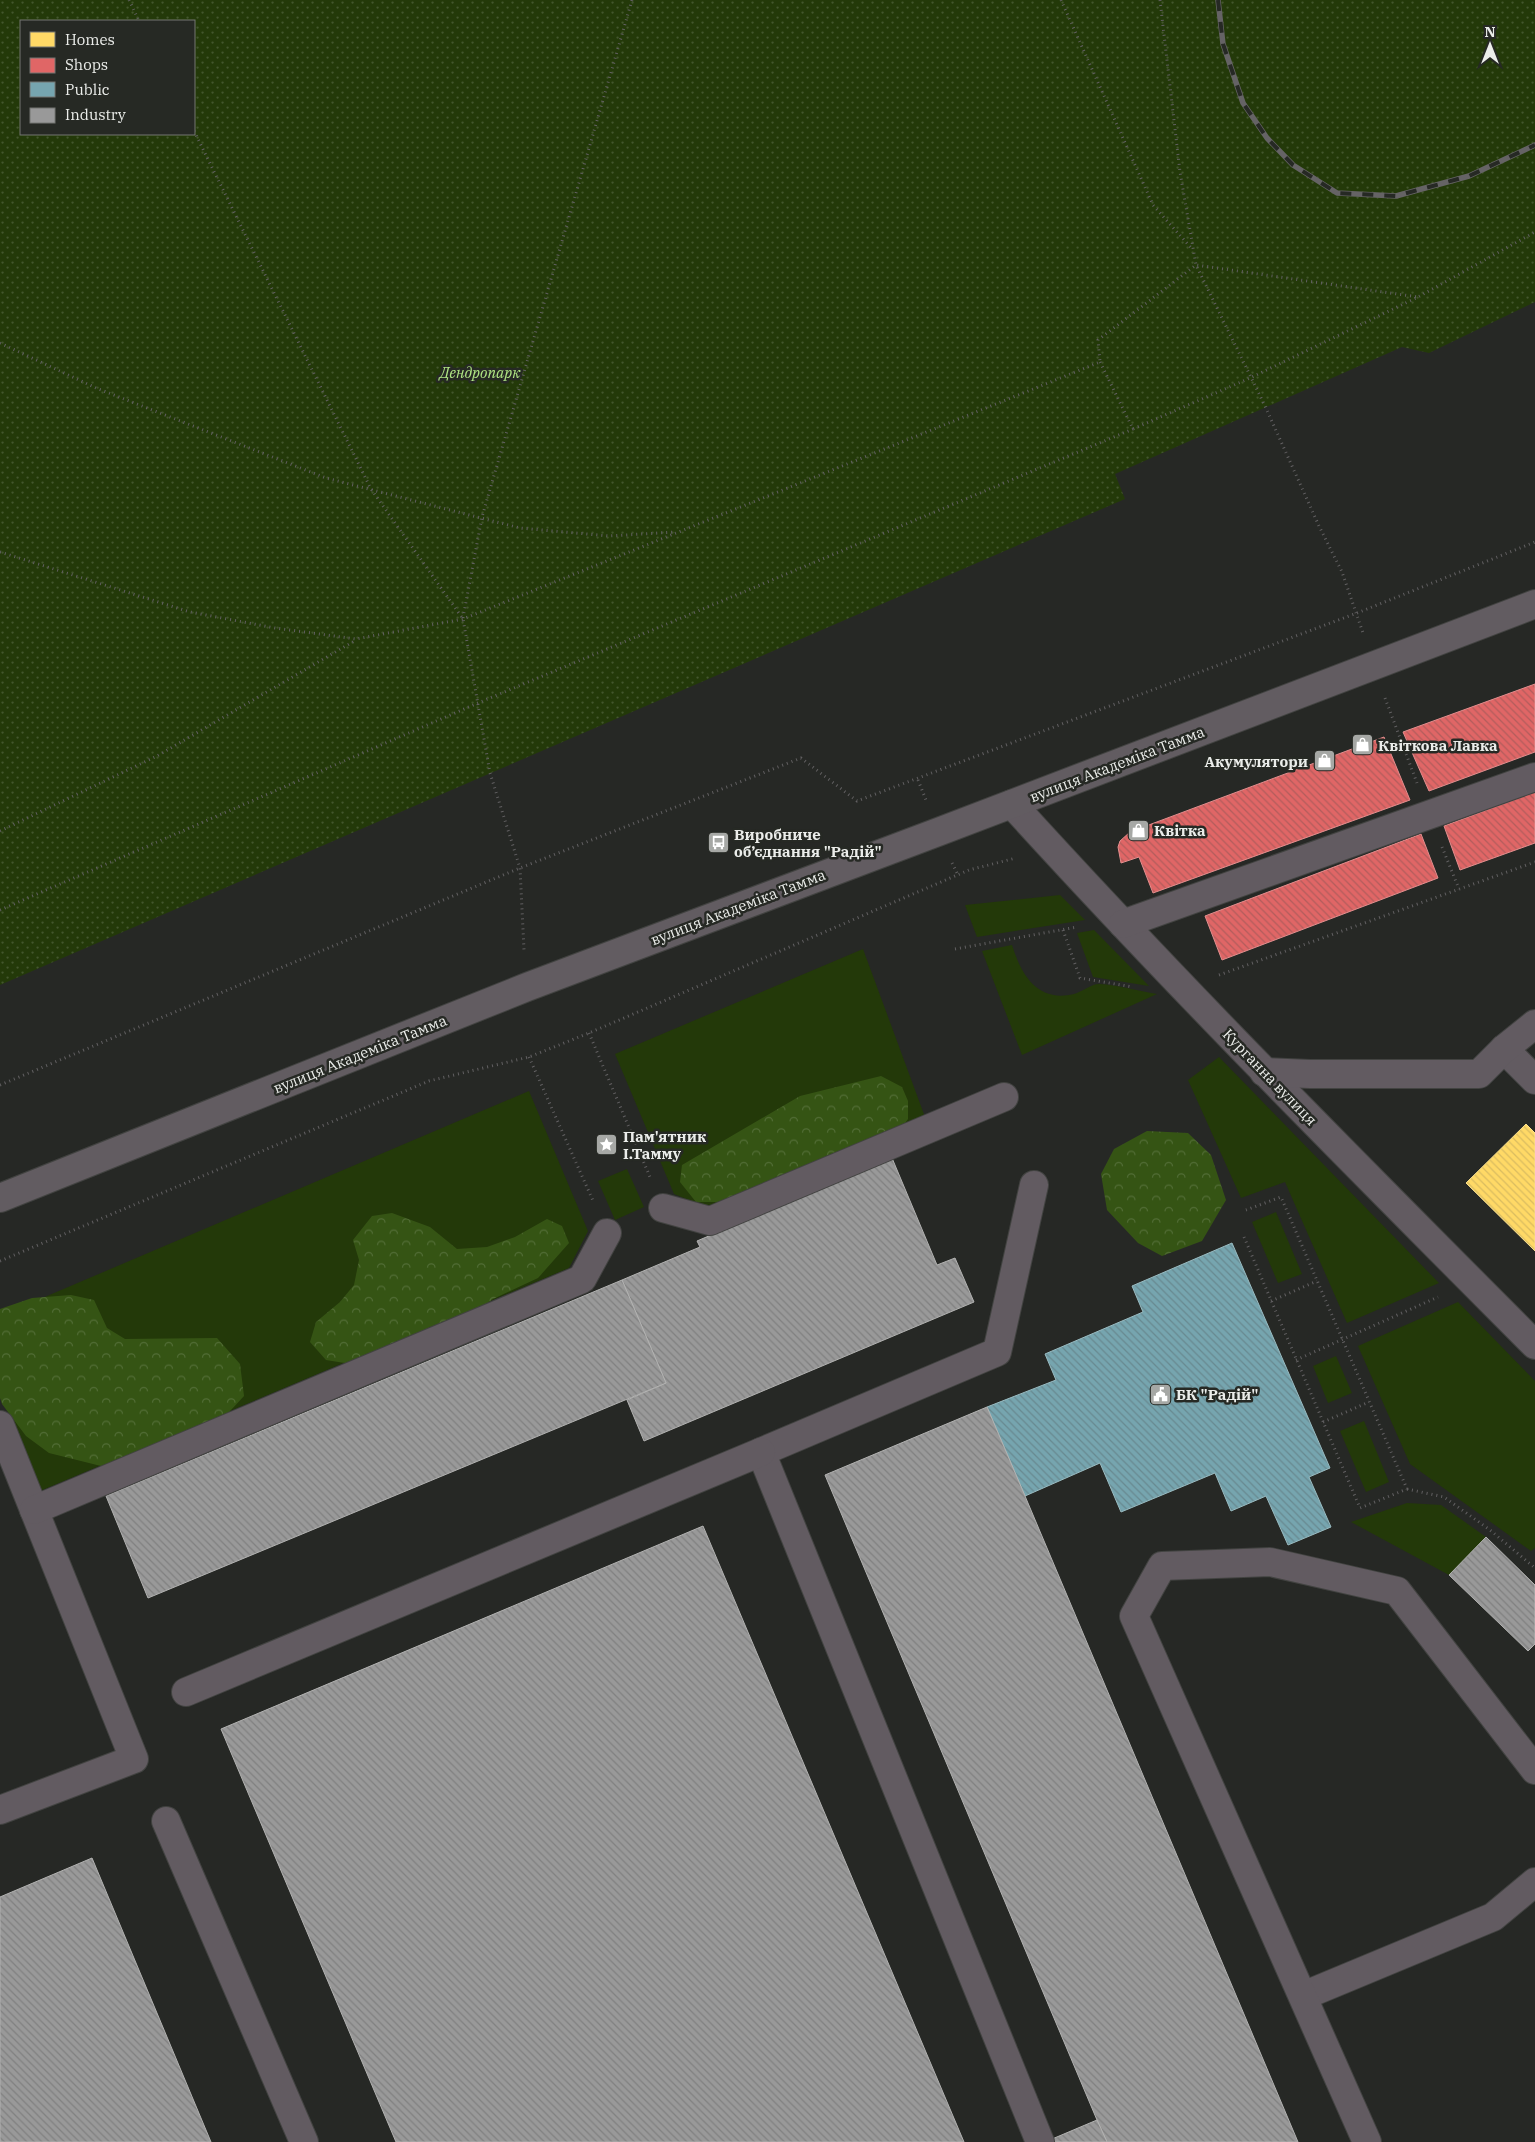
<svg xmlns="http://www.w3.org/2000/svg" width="1535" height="2142" font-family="'IBM Plex Serif',serif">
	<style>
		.green { fill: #233909 }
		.forest { fill: url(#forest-crowns) }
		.park { fill: url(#park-dots); fill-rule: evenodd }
		.homes { fill: url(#homes-back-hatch); stroke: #f9df8e }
		.shops { fill: url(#shops-back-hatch); stroke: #e38e8e }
		.public { fill: url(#public-back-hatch); stroke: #99bbc1 }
		.industry { fill: url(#industry-back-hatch); stroke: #b2b2b1 }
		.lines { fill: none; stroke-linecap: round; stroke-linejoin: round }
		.minor-casing { stroke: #424341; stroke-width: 30 }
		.major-casing { stroke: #424341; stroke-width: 30 }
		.path { stroke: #626062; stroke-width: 3; stroke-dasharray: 1 4; stroke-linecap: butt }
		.minor { stroke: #625b61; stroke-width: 28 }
		.major { stroke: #625c61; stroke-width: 28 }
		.rail-casing { stroke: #656365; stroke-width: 5.5 }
		.rail { stroke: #262924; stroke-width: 4; stroke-dasharray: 11; stroke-linecap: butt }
		.labels { text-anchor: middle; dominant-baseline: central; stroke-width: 5; stroke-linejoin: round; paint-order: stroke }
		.park-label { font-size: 15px; font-style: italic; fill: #b0e684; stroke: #262924 }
		.poi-label { font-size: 15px; font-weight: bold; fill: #ebedea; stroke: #262924; text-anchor: start }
		.street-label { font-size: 15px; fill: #ebedea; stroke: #262924 }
	</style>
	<defs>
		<pattern id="forest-crowns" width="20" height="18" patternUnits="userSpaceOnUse" patternTransform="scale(1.25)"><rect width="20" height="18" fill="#355414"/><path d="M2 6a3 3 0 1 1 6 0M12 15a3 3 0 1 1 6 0" fill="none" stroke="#526d36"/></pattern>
		<pattern id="park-dots" width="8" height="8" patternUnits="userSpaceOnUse" patternTransform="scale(1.25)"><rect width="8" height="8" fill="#233909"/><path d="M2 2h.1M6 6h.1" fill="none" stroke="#43562d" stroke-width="1.8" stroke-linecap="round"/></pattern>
		<pattern id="homes-back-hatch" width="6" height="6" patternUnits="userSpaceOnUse" patternTransform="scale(1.25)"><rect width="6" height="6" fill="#ffd966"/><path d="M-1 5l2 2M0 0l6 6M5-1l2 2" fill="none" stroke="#dabc60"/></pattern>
		<pattern id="shops-back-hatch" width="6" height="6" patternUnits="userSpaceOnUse" patternTransform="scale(1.25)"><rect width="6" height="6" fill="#e06666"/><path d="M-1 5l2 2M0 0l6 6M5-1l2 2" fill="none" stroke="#b25d5c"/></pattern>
		<pattern id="public-back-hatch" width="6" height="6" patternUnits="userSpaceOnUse" patternTransform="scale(1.25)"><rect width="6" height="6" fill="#76a5af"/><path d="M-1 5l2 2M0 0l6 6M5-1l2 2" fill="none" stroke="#688990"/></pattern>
		<pattern id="industry-back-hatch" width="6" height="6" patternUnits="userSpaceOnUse" patternTransform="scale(1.25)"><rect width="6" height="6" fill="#999"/><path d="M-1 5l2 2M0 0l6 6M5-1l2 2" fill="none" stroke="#808080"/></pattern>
	</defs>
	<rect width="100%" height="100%" fill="#262825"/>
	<g class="green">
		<polygon points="1060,895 1085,920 977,937 965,905"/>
		<polygon points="1094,930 1149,986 1093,977 1077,933"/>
		<path d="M1012 945C1021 974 1037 1003 1074 994 1082 992 1091 984 1099 984 1118 985 1138 991 1157 994L1022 1055 982 951Z"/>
		<polygon points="863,949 925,1117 709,1208 674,1194 615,1054"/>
		<polygon points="1219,1057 1439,1283 1347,1323 1285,1182 1241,1198 1188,1080"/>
		<polygon points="529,1091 588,1231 569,1268 40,1491 0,1385 0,1316"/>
		<polygon points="627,1169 644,1207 615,1220 598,1181"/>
		<polygon points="1276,1212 1302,1274 1278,1283 1252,1222"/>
		<polygon points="1458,1302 1535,1381 1535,1548 1531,1551 1410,1464 1358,1346"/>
		<polygon points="1336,1356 1352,1393 1328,1403 1313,1366"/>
		<polygon points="1364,1421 1389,1482 1366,1492 1340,1431"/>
		<polygon points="1407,1503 1441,1505 1486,1537 1449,1575 1351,1522"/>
	</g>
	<g class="forest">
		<polygon points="881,1076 902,1087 908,1101 908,1119 892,1141 831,1164 782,1176 725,1202 696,1202 680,1182 682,1165 800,1096"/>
		<polygon points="1147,1131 1188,1133 1211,1155 1226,1200 1202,1241 1162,1256 1138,1243 1107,1210 1101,1174 1114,1149"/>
		<polygon points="392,1213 430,1227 457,1249 487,1247 515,1237 547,1219 562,1226 569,1243 538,1278 493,1299 463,1320 351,1364 326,1360 310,1342 316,1322 340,1302 354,1285 359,1260 353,1240 372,1216"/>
		<polygon points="71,1295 94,1300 107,1328 125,1339 217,1338 240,1364 244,1396 218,1424 109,1468 49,1453 26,1436 2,1404 0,1398 0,1309 32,1298"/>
	</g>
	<path class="park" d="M0 0H1535V302L1429 353 1402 347 1115 474 1125 499 0 985ZM21 21H194V134H21Z"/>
	<polygon class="homes" points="1526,1124 1535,1133 1535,1251 1466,1183"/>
	<g class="shops">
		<polygon points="1535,684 1535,752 1429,791 1403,732"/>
		<polygon points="1384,737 1410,800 1153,893 1139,857 1121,863 1118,847 1120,841 1130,832"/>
		<polygon points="1535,792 1535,843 1460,870 1444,826"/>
		<polygon points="1421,834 1438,878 1222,960 1205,916"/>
	</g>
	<polygon class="public" points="1232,1243 1330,1468 1309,1477 1331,1527 1288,1545 1266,1496 1231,1511 1215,1473 1121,1512 1100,1463 1025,1496 987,1407 1056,1380 1045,1354 1143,1312 1132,1286"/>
	<g class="industry">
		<polygon points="892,1158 937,1265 955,1258 974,1302 644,1441 627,1400 666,1383 622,1280 700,1247 697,1241"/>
		<polygon points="622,1280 666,1383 148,1598 106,1496"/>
		<polygon points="987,1407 1025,1496 1298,2142 1107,2142 1097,2120 825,1475"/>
		<polygon points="703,1526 964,2142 396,2142 221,1729"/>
		<polygon points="1486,1537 1535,1585 1535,1644 1528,1651 1449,1575"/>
		<polygon points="92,1858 211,2142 0,2142 0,1897"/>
		<polygon points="1097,2120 1107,2142 1045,2142"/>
	</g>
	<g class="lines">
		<defs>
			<g id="minor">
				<path d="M1012 804C1181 990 1358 1167 1535 1345"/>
				<polyline points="1123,924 1535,777"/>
				<polyline points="1504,1049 1535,1080"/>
				<polyline points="1264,1072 1310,1074 1479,1074 1504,1049 1535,1024"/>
				<polyline points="1034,1185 997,1352 761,1452 1040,2142"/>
				<polyline points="663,1208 710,1221 1004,1097"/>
				<polyline points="0,1425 134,1759 0,1810"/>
				<polyline points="34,1510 582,1279 607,1233"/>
				<polyline points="186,1692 761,1452"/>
				<polyline points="166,1821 304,2142"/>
				<polyline points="1303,1996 1493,1917 1535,1882"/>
				<polyline points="1367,2142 1134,1616 1162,1566 1270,1562 1397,1591 1535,1770"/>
			</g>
			<polyline id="major" points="0,1198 527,987 938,832 1535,604"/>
		</defs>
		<use href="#minor" class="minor-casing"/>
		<use href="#major" class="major-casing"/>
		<g class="path">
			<polyline points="129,0 139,21"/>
			<polyline points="1061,0 1153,205 1193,250"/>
			<polyline points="1160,0 1180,172 1196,265 1265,406 1319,526 1342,572 1363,633"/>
			<polyline points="194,131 371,489 463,619 490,773 520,868 524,950"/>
			<polyline points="0,343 96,388 326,478 520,528 609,536 675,532"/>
			<polyline points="1100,362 1133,429 1250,378 1418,297 1535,232"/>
			<polyline points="0,552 190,612 275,628 356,639 463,619 1100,362 1098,340 1196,265 1418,297"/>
			<polyline points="463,618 482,517 632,0"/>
			<polyline points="1385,698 1417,783"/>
			<polyline points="918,780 926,800"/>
			<polyline points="0,831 157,756 356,640"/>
			<polyline points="1442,847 1459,889"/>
			<polyline points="952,863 958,875"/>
			<polyline points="0,910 478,703 1133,429"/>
			<polyline points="1063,930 1080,978 1133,987"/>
			<polyline points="955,949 1077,927"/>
			<polyline points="1219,975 1535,862"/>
			<polyline points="589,1033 650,1177"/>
			<polyline points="529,1057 594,1203"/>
			<polyline points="0,1085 520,868 801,758 857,801 1357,613 1535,542"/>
			<polyline points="1244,1237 1360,1508 1407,1489 1281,1197 1246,1210"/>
			<polyline points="0,1261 429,1081 529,1057 589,1033 969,870 1016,858"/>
			<polyline points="1271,1301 1317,1281"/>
			<polyline points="1296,1360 1438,1297"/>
			<polyline points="1323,1422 1369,1402"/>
			<polyline points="1407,1489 1444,1497 1490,1530 1535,1568"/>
		</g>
		<use href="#minor" class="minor"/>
		<use href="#major" class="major"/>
		<defs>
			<polyline id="rail" points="1218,0 1223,44 1243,103 1267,138 1293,165 1337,193 1396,196 1469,176 1535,145"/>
		</defs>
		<use href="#rail" class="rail-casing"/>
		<use href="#rail" class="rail"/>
	</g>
	<defs>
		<symbol id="shop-square" viewBox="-11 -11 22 22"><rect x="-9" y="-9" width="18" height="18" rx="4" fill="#a6a8a5" stroke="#262924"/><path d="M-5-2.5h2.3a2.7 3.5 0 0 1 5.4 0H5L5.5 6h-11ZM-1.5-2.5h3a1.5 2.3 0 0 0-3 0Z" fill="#fff"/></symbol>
		<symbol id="bus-square" viewBox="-11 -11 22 22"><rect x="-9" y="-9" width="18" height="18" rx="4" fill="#a6a8a5" stroke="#262924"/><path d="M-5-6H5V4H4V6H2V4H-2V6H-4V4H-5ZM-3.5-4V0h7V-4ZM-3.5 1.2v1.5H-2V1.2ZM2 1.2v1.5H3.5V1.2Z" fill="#fff"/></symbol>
		<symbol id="sight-square" viewBox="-11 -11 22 22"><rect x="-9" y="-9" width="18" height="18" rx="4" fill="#a6a8a5" stroke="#262924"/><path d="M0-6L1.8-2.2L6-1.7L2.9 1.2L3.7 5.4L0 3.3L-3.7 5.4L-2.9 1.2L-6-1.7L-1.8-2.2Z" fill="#fff"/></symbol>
		<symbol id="civic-square" viewBox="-11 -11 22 22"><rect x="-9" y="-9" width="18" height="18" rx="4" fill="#a6a8a5" stroke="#262924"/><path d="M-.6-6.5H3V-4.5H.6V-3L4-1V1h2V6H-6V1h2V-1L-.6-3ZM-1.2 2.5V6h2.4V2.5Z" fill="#fff"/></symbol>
	</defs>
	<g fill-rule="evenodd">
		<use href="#shop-square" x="1350" y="732" width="25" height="25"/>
		<use href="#shop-square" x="1312" y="748" width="25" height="25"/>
		<use href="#shop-square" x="1126" y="818" width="25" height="25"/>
		<use href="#bus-square" x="706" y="830" width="25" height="25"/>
		<use href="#sight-square" x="594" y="1132" width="25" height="25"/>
		<use href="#civic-square" x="1148" y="1382" width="25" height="25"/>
	</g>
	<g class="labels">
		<g class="park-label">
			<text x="480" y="372">Дендропарк</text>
		</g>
		<g class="poi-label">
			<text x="1378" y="745">Квіткова Лавка</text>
			<text x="1308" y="761" text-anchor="end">Акумулятори</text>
			<text x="1154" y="830">Квітка</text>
			<text x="734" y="834">Виробниче<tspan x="734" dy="17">об’єднання "Радій"</tspan></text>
			<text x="623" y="1136">Пам'ятник<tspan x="623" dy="17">І.Тамму</tspan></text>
			<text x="1176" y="1394">БК "Радій"</text>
		</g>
		<g class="street-label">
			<text transform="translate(1117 764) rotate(-21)">вулиця Академіка Тамма</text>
			<text transform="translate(738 907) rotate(-21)">вулиця Академіка Тамма</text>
			<text transform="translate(360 1054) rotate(-22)">вулиця Академіка Тамма</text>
			<text transform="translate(1270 1077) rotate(46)">Курганна вулиця</text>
		</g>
	</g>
	<rect x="20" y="20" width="175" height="115" fill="#262924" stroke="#757773"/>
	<rect x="30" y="32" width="25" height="15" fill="#ffd966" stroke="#757773"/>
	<text x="65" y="45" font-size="15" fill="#ebedea">Homes</text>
	<rect x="30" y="58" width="25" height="15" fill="#e06666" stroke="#757773"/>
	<text x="65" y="70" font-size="15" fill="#ebedea">Shops</text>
	<rect x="30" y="82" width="25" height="15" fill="#76a5af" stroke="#757773"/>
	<text x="65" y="95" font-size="15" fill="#ebedea">Public</text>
	<rect x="30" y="108" width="25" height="15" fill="#999999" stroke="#757773"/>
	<text x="65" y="120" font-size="15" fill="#ebedea">Industry</text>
	<g transform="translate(1490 45)" stroke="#262924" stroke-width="4" paint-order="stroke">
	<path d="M0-4L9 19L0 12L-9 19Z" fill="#ebedea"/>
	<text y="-8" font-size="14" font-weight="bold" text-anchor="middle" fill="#ebedea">N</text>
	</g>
</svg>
